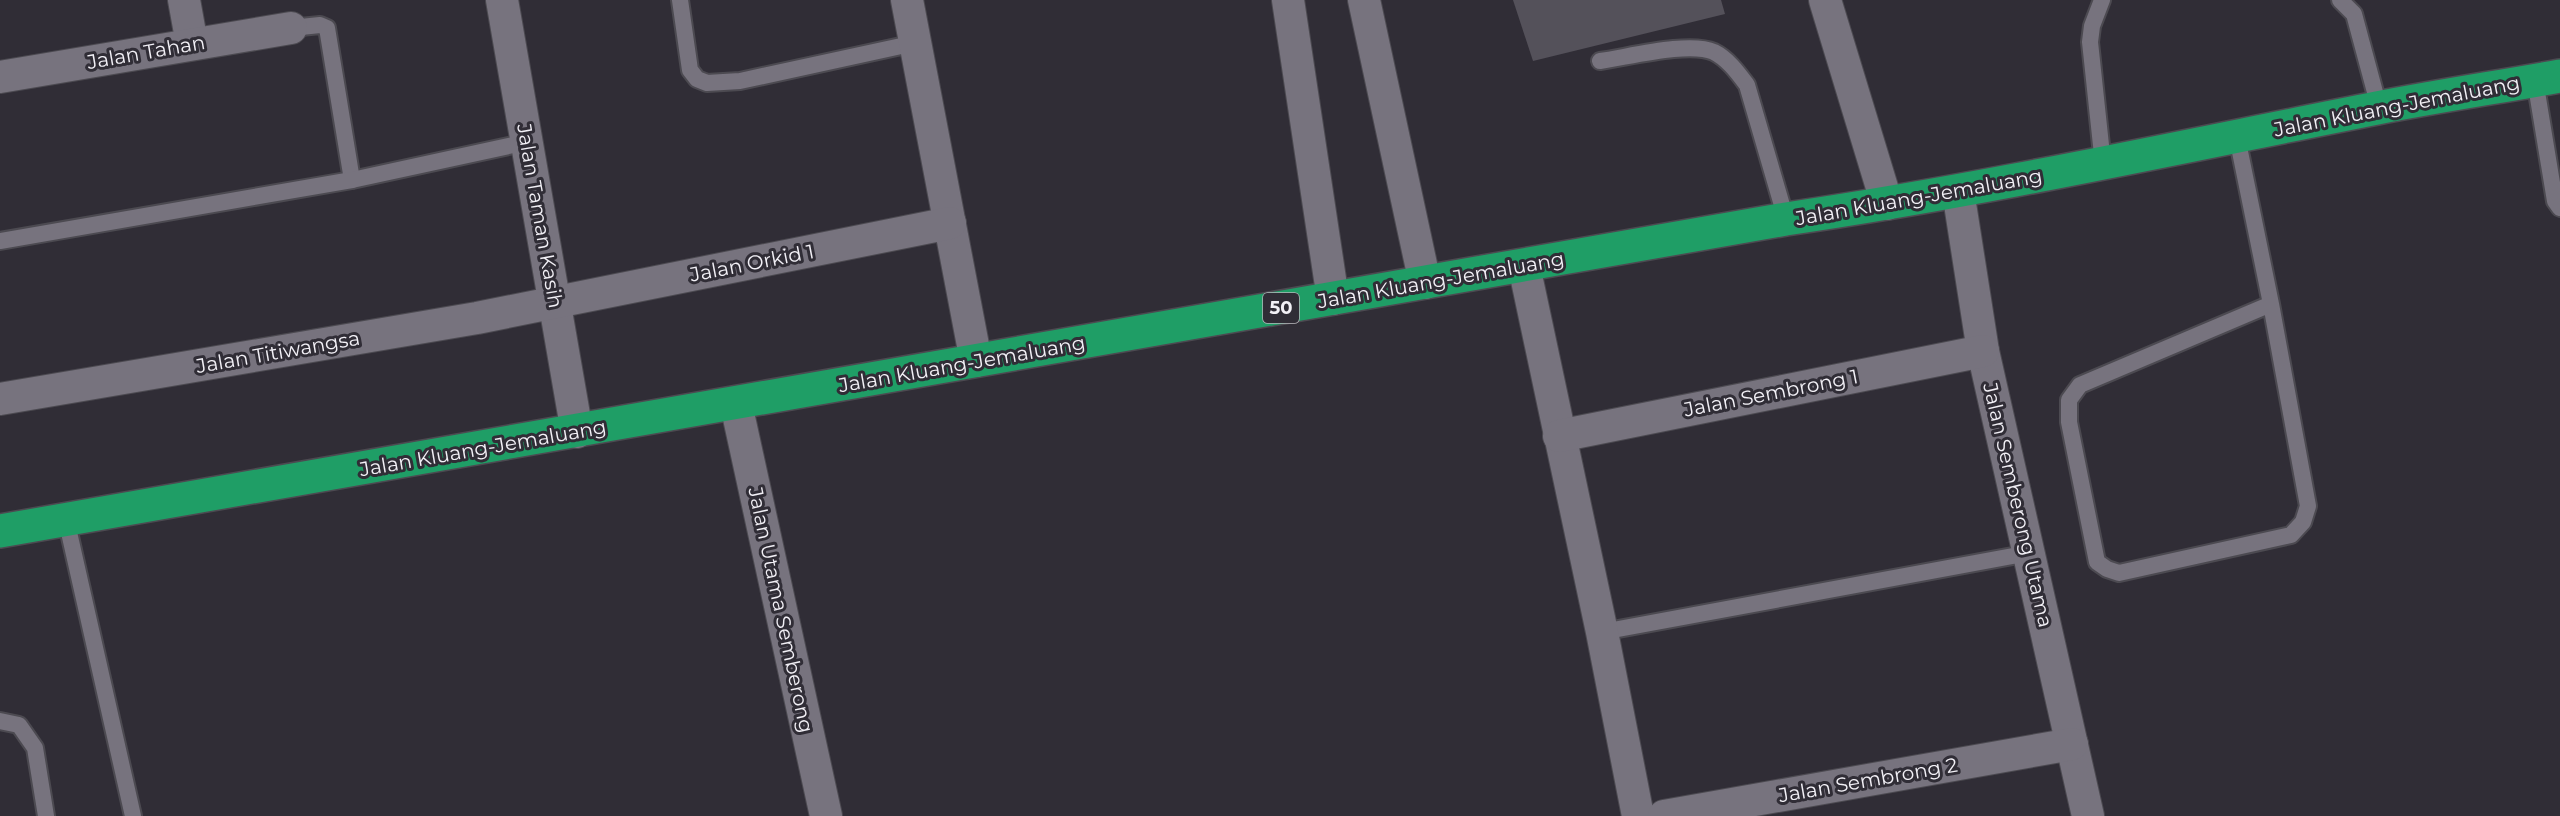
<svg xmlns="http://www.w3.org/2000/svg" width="2560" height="816" font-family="Montserrat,sans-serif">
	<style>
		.building { fill: #54515a }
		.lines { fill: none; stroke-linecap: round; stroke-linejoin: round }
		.lane-casing { stroke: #4c4a51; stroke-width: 20 }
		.street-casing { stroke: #4c4a51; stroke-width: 34 }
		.highway-casing { stroke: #4c4a51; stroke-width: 36 }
		.lane { stroke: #77737e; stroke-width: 16 }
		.street { stroke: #77737e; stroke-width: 32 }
		.highway { stroke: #1f9e66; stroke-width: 33 }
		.labels { text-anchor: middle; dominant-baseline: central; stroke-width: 6; stroke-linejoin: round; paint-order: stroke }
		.shield { fill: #302d36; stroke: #b8b6bc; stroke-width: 1.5 }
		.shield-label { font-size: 18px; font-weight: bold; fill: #f2f0f6 }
		.street-label { font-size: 20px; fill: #f2f0f6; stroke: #302d36 }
	</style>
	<rect width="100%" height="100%" fill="#302d36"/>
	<polygon class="building" points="1513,0 1721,0 1725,14 1533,61"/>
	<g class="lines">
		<defs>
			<g id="lane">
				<polyline points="680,0 690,70 697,79 707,83 740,81 915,43"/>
				<polyline points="2102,0 2092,26 2090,42 2103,164"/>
				<polyline points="2340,0 2354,14 2379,107"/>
				<polyline points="291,28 320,25 327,28 352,180"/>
				<path d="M1600 61C1629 57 1689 41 1714 52 1728 59 1738 73 1747 85L1786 219"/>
				<polyline points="2535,80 2555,201 2560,208"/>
				<polyline points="2237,137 2271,304 2080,385 2069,400 2069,422 2097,562 2107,569 2119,573 2291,535 2303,522 2308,506 2271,304"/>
				<polyline points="0,241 352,180 527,142"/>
				<polyline points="66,519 133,816"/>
				<polyline points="1602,632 2029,553"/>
				<polyline points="0,721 19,725 35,748 46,816"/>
			</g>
			<g id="street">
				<polyline points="184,0 192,44"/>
				<polyline points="502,0 577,432"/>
				<polyline points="907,0 976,361"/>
				<polyline points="1288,0 1333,299"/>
				<polyline points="1364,0 1425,283"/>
				<polyline points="1825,0 1887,204"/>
				<polyline points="0,77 291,28"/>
				<polyline points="1958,191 1983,351 2088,816"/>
				<polyline points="1524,266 1602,632 1638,816"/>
				<polyline points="0,399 477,318 950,223"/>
				<polyline points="736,404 826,816"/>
				<polyline points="1559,436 1983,351"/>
				<polyline points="1664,816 2072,744"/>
			</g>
			<path id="highway" d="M0 531 1786 219C1984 190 2180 147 2377 108 2438 96 2499 87 2560 76"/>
		</defs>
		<use href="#lane" class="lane-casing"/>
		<use href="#street" class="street-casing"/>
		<use href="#highway" class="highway-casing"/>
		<use href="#lane" class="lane"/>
		<use href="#street" class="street"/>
		<use href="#highway" class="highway"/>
	</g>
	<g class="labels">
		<rect class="shield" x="1263" y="293" width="36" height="30" rx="4.5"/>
		<g class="shield-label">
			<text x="1281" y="308">50</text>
		</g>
		<g class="street-label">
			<text transform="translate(146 52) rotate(-10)">Jalan Tahan</text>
			<text transform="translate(2397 106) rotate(-11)">Jalan Kluang-Jemaluang</text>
			<text transform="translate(1919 197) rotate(-10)">Jalan Kluang-Jemaluang</text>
			<text transform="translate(540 216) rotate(80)">Jalan Taman Kasih</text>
			<text transform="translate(752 263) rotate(-11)">Jalan Orkid 1</text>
			<text transform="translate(1441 280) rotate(-10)">Jalan Kluang-Jemaluang</text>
			<text transform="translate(278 352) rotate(-10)">Jalan Titiwangsa</text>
			<text transform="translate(962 364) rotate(-10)">Jalan Kluang-Jemaluang</text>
			<text transform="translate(1771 393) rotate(-11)">Jalan Sembrong 1</text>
			<text transform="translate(483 448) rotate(-10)">Jalan Kluang-Jemaluang</text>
			<text transform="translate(2018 505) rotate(77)">Jalan Semberong Utama</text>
			<text transform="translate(781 610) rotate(78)">Jalan Utama Semberong</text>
			<text transform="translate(1868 780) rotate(-10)">Jalan Sembrong 2</text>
		</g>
	</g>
</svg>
